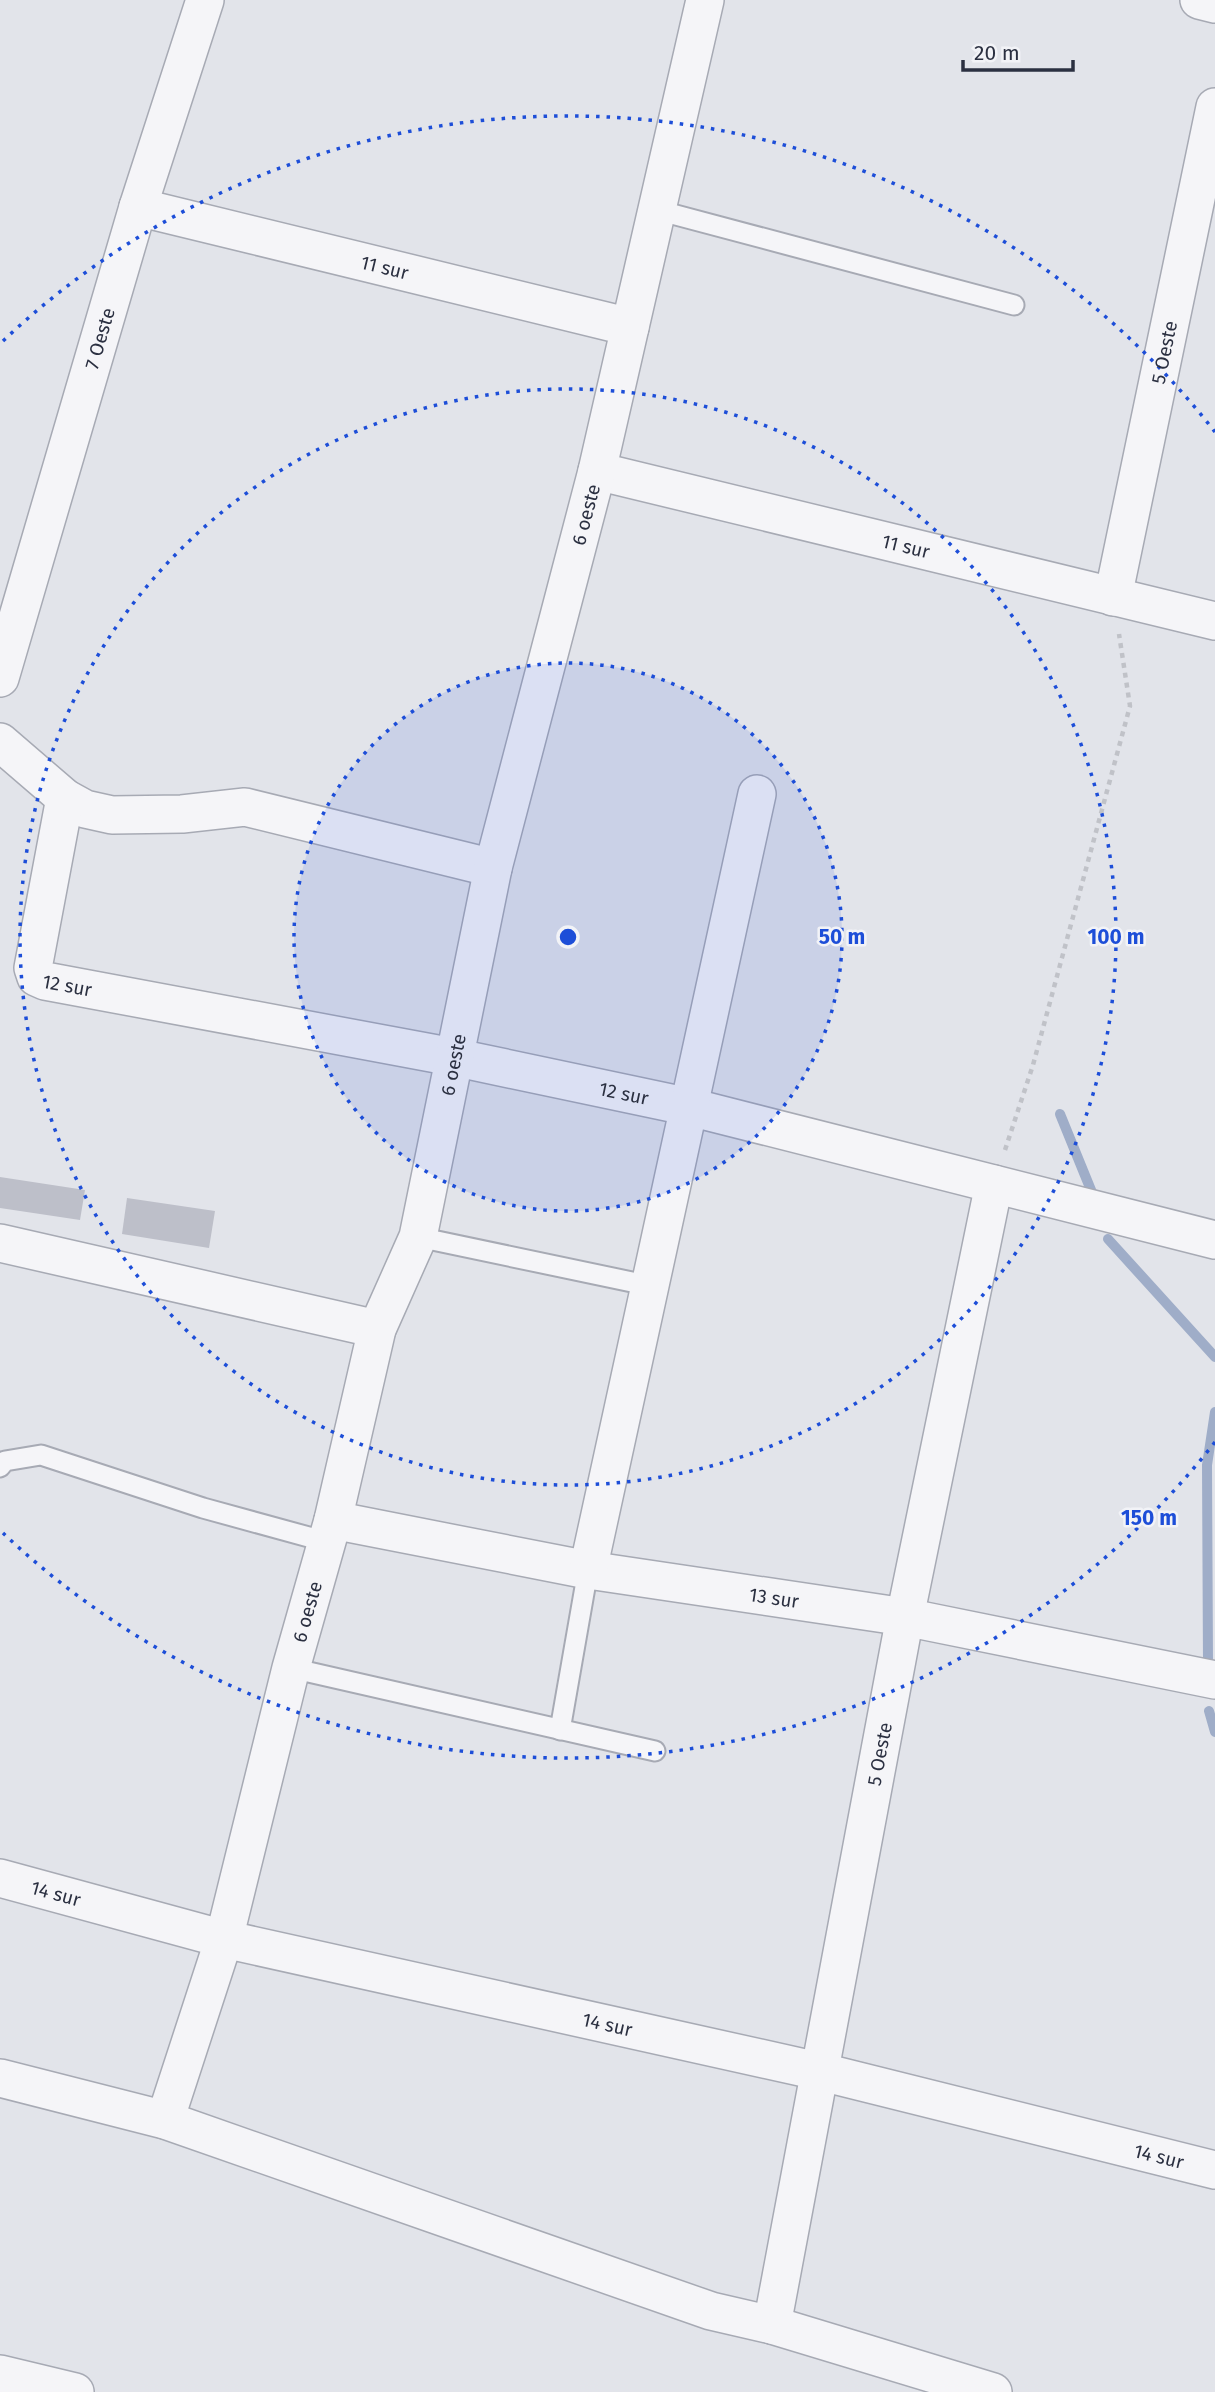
<svg xmlns="http://www.w3.org/2000/svg" width="1215" height="2392" font-family="'Fira Sans',sans-serif">
	<style>
		.lines { fill: none; stroke-linecap: round; stroke-linejoin: round }
		.stream { stroke: #9fadc8; stroke-width: 10 }
		.building { fill: #bdbfc9 }
		.lane-casing { stroke: #a7aab4; stroke-width: 23 }
		.street-casing { stroke: #a7aab4; stroke-width: 40 }
		.path { stroke: #c0c2c8; stroke-width: 4.5; stroke-dasharray: 5 5; stroke-linecap: butt }
		.lane { stroke: #f5f5f8; stroke-width: 19 }
		.street { stroke: #f5f5f8; stroke-width: 37 }
		.ring { fill: none; stroke: #1d4ed8; stroke-width: 3.5; stroke-dasharray: 3.5 7 }
		.labels { text-anchor: middle; dominant-baseline: central; stroke-width: 5; stroke-linejoin: round; paint-order: stroke }
		.street-label { font-size: 19px; fill: #2b3041; stroke: #f2f3f7 }
		.centre { fill: #1d4ed8; stroke: #f2f3f7; stroke-width: 3.5 }
		.ring-label { font-size: 21px; text-anchor: middle; font-weight: bold; fill: #1d4ed8; stroke: #f2f3f7; stroke-width: 5; stroke-linejoin: round; paint-order: stroke }
	</style>
	<rect width="100%" height="100%" fill="#e2e4ea"/>
	<g class="lines">
		<g class="stream">
			<polyline points="1060,1114 1093,1195"/>
			<polyline points="1108,1239 1215,1357"/>
			<polyline points="1208,1664 1207,1465 1215,1412"/>
			<polyline points="1209,1711 1215,1732"/>
		</g>
	</g>
	<g class="building">
		<polygon points="0,1177 85,1190 80,1220 0,1208"/>
		<polygon points="127,1198 215,1211 209,1248 122,1234"/>
	</g>
	<g class="lines">
		<defs>
			<g id="lane">
				<polyline points="657,210 1014,305"/>
				<polyline points="418,1237 651,1286"/>
				<polyline points="0,1467 5,1461 41,1455 203,1508 327,1542"/>
				<polyline points="291,1668 655,1751"/>
				<polyline points="560,1730 588,1570"/>
			</g>
			<g id="street">
				<polyline points="1199,0 1215,4"/>
				<path id="s1" d="M138 207 630 327"/>
				<path id="s2" d="M597 471 1215 621"/>
				<path id="s3" d="M1113 597 1215 107"/>
				<path id="s4" d="M0 678 138 207 205 0"/>
				<polyline points="0,742 65,798 85,809 112,815 182,814 245,807 493,868"/>
				<path id="s5" d="M65 798 33 968 36 977 45 981 453 1057 690 1107 1215 1240"/>
				<polyline points="0,1243 377,1329"/>
				<path id="s6" d="M333 1520 588 1570 905 1617 1215 1680"/>
				<polyline points="588,1570 757,794"/>
				<path id="s7" d="M0 1878 224 1939 818 2071 1215 2170"/>
				<polyline points="0,2078 165,2120 711,2311 772,2325 993,2392"/>
				<path id="s8" d="M165 2120 224 1939 291 1668 333 1520 377 1329 418 1237 493 868 597 471 705 0"/>
				<path id="s9" d="M772 2325 905 1617 994 1184"/>
				<polyline points="0,2374 75,2392"/>
			</g>
		</defs>
		<use href="#lane" class="lane-casing"/>
		<use href="#street" class="street-casing"/>
		<polyline class="path" points="1005,1150 1033,1065 1130,706 1119,634"/>
		<use href="#lane" class="lane"/>
		<use href="#street" class="street"/>
	</g>
	<circle cx="568" cy="937" r="274" fill="#1d4ed8" fill-opacity=".12"/>
	<g class="ring">
		<circle cx="568" cy="937" r="274"/>
		<circle cx="568" cy="937" r="548"/>
		<path d="M1215 1442A821 821 0 0 1 3 1533M3 341A821 821 0 0 1 1215 432"/>
	</g>
	<g class="labels">
		<g class="street-label">
			<text stroke="none"><textPath href="#s1" startOffset="254">11 sur</textPath></text>
			<text stroke="none"><textPath href="#s4" startOffset="354">7 Oeste</textPath></text>
			<text stroke="none"><textPath href="#s3" startOffset="250">5 Oeste</textPath></text>
			<text stroke="none"><textPath href="#s8" startOffset="1662">6 oeste</textPath></text>
			<text stroke="none"><textPath href="#s2" startOffset="318">11 sur</textPath></text>
			<text stroke="none"><textPath href="#s5" startOffset="215">12 sur</textPath></text>
			<text stroke="none"><textPath href="#s8" startOffset="1096">6 oeste</textPath></text>
			<text stroke="none"><textPath href="#s5" startOffset="782">12 sur</textPath></text>
			<text stroke="none"><textPath href="#s6" startOffset="448">13 sur</textPath></text>
			<text stroke="none"><textPath href="#s8" startOffset="528">6 oeste</textPath></text>
			<text stroke="none"><textPath href="#s9" startOffset="581">5 Oeste</textPath></text>
			<text stroke="none"><textPath href="#s7" startOffset="58">14 sur</textPath></text>
			<text stroke="none"><textPath href="#s7" startOffset="625">14 sur</textPath></text>
			<text stroke="none"><textPath href="#s7" startOffset="1192">14 sur</textPath></text>
		</g>
	</g>
	<circle cx="568" cy="937" r="10" class="centre"/>
	<g class="ring-label">
		<text x="842" y="944">50 m</text>
		<text x="1116" y="944">100 m</text>
		<text x="1149" y="1525">150 m</text>
	</g>
	<path d="M963 60v10h110v-10" fill="none" stroke="#2b3041" stroke-width="3.5"/>
	<text x="974" y="60" font-size="21" fill="#2b3041" stroke="#f2f3f7" stroke-width="5" paint-order="stroke">20 m</text>
</svg>
